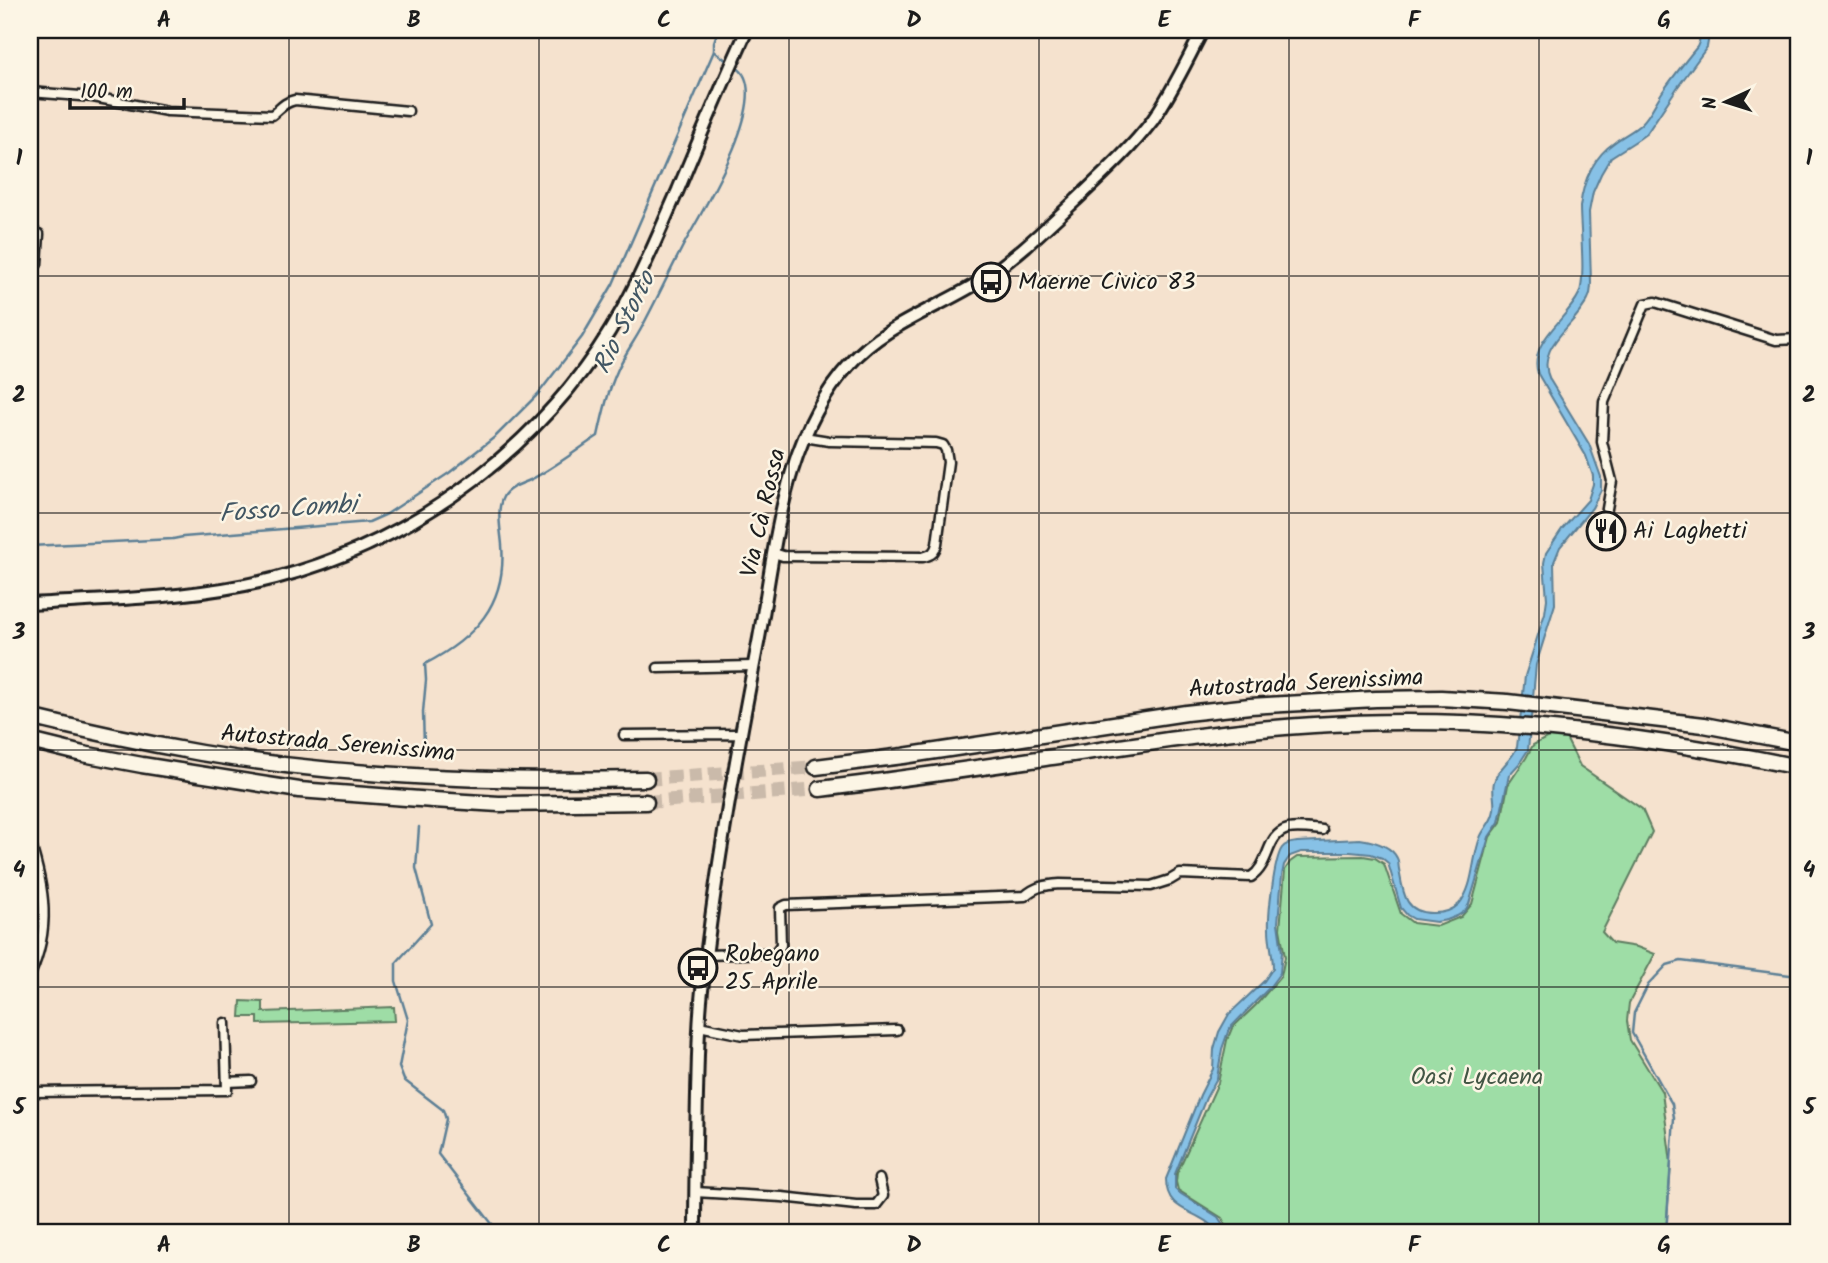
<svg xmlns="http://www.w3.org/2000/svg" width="1828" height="1263" font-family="Kalam,sans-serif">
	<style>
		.green { fill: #9edda6; stroke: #5d7c61; stroke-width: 2 }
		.water { fill: #87c1e6; stroke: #5c7f95; stroke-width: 2 }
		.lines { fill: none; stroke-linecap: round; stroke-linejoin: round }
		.stream { stroke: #5c7f95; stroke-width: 2.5 }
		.highway-tunnel { stroke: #cabaaa; stroke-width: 14; stroke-dasharray: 14 7; stroke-linecap: butt }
		.street-casing { stroke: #1c1c1c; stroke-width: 13 }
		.secondary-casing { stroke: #1c1c1c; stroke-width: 16 }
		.highway-casing { stroke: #1c1c1c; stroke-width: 19 }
		.street { stroke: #fcf5e5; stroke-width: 8 }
		.secondary { stroke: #fcf5e5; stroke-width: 10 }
		.highway { stroke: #fcf5e5; stroke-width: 14 }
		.grid { fill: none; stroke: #1c1c1c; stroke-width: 2; stroke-opacity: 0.55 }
		.labels { text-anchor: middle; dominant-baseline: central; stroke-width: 5; stroke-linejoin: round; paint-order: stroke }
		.poi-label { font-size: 24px; fill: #1c1c1c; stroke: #fcf5e5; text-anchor: start }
		.street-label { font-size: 24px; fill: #1c1c1c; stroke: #fcf5e5 }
		.park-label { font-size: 24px; fill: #435645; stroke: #fcf5e5 }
		.water-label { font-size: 26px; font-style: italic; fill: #415663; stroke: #fcf5e5 }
		.neatline { fill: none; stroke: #1c1c1c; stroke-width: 2.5 }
		.grid-label { font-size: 23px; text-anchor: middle; font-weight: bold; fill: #1c1c1c }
	</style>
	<rect width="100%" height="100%" fill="#f5e2ce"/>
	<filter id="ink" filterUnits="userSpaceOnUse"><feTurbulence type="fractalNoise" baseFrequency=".0143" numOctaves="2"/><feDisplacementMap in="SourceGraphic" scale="14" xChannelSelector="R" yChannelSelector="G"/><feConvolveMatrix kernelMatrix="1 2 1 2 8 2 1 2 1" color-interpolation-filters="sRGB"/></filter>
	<g filter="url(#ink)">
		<g class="green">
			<polygon points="1552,735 1565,736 1580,766 1642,809 1652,832 1602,932 1612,943 1637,947 1655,954 1629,1003 1627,1021 1630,1040 1662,1092 1671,1163 1666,1233 1228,1233 1228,1229 1222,1218 1178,1190 1176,1182 1177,1173 1218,1083 1227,1040 1232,1028 1256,1005 1281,976 1285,957 1280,929 1285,870 1290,862 1297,857 1363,856 1375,858 1384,864 1401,914 1413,923 1438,926 1461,917 1472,904 1490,837 1501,822 1508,785 1526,758 1533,745"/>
			<polygon points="241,1001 263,1002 263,1012 394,1007 395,1021 258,1024 258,1017 240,1017"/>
		</g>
		<path class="water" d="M1701 30H1710L1707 47 1677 88 1647 133 1639 139 1611 157 1601 174 1593 192 1589 212 1591 282C1591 288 1591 294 1588 299 1576 326 1534 346 1550 380L1589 444 1601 477V490L1592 508 1560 547 1554 562 1555 604 1536 665 1528 750 1519 764 1509 775 1499 822 1489 837 1469 904 1465 911 1457 916 1447 920 1436 922 1414 919 1407 915 1401 908 1388 863 1382 858 1371 854 1350 852H1301L1290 856 1284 865 1282 875 1278 923 1282 952 1280 973 1268 989 1229 1029 1222 1049 1217 1078 1206 1098 1175 1174V1189L1178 1192 1218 1217 1224 1226 1226 1233H1217C1202 1208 1166 1216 1166 1179L1200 1095 1213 1069 1214 1049 1219 1032 1229 1014 1264 981 1273 968C1273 955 1269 942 1269 929 1268 915 1274 859 1282 848 1286 843 1291 843 1297 842L1360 839C1373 841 1391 845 1397 858 1399 861 1398 865 1399 869 1403 892 1404 914 1434 913 1443 913 1453 910 1459 904 1474 887 1472 858 1480 838 1483 829 1491 823 1493 814 1497 804 1491 793 1494 782 1498 767 1512 761 1517 747L1525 676 1545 613 1547 599 1544 563 1546 553 1562 529 1588 500 1593 484V476L1586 456 1538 374C1528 341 1567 320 1579 294 1586 279 1580 228 1580 207 1583 182 1593 157 1615 142 1624 135 1634 131 1642 123 1651 114 1656 101 1663 91 1674 76 1685 61 1697 47L1699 42Z"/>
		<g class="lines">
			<g class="stream">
				<polyline points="718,30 714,42 714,51 730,63"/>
				<polyline points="30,546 173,539 183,537 369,522 387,514 449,473 496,436 538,394 582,337 613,284 714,51"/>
				<path d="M424 746 423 712 426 680 425 664C475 638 507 604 502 545 501 531 496 510 503 497 507 488 521 484 530 480 554 468 575 451 598 436 603 413 608 391 618 369 624 355 634 342 642 327 656 301 669 273 683 246 699 216 777 93 736 67"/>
				<polyline points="419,827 416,868 431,924 396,963 396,981 408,1020 399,1067 404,1080 443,1110 446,1119 438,1154 499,1233"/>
				<polyline points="1666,1233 1674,1118 1672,1104 1632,1033 1634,1013 1648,985 1667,965 1681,961 1798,976"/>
			</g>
			<g class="highway-tunnel">
				<polyline points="646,779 816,767"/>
				<polyline points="646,802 820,789"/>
			</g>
			<defs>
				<g id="street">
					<polyline points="1062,33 1063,30"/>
					<path d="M30 92 93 97 167 111 272 115C280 109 284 102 295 100L408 111"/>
					<polyline points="30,234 39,234 37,264"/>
					<polyline points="1604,525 1612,481 1602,442 1604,402 1645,304 1655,302 1776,340 1798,339"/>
					<path d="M774 553 783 556 923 557C932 555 935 552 937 544L948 462 946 450 943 445 936 443 829 441 804 437"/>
					<polyline points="658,668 753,666"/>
					<polyline points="624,735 736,734 742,735"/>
					<path d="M30 842C45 889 51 929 30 975"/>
					<path d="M707 955 775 953 781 945 780 908 786 905 1025 896C1036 886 1046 885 1060 884L1151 886 1170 880 1180 874 1251 877C1271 864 1265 835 1288 829 1298 827 1312 829 1322 830"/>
					<polyline points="699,1026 743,1035 897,1030"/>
					<polyline points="227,1082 251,1081"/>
					<polyline points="30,1092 227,1090 225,1023"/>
					<polyline points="695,1192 782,1197 856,1205 876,1205 883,1196 879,1179"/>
				</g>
				<g id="secondary">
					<path d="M30 604C112 599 196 599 276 578 420 540 550 440 622 310 644 271 660 230 678 190 700 137 723 83 747 30"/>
					<path d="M695 1233C695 1187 696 1140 697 1094 698 1057 698 1019 703 982 716 867 737 752 759 638 776 545 783 437 850 364 884 325 936 309 979 282 1014 259 1044 230 1075 201 1101 176 1130 150 1152 121 1172 93 1187 60 1203 30"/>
				</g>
				<g id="highway">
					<path d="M30 717C87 731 144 743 201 753 348 778 498 782 646 779"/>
					<polyline points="30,741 83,754 142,765 299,790 433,800 499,804 646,802"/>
					<polyline points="816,767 903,756 1186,713 1250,706 1376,699 1441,698 1508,702 1704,725 1798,743"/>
					<path d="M820 789C895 780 970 769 1045 758 1135 745 1224 730 1314 725 1476 714 1639 734 1798 767"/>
				</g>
			</defs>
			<use href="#street" class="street-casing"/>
			<use href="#secondary" class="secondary-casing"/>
			<use href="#highway" class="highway-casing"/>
			<use href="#street" class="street"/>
			<use href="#secondary" class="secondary"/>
			<use href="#highway" class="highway"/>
		</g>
	</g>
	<path class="grid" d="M289 30V1233M539 30V1233M789 30V1233M1039 30V1233M1289 30V1233M1539 30V1233M30 276H1798M30 513H1798M30 750H1798M30 987H1798"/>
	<defs>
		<symbol id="bus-ring" viewBox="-11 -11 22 22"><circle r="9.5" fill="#fcf5e5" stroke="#1c1c1c" stroke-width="1.5"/><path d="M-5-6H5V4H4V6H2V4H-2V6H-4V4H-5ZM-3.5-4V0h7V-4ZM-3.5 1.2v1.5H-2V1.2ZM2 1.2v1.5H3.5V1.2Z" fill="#1c1c1c"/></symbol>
		<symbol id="restaurant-ring" viewBox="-11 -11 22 22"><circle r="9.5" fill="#fcf5e5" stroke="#1c1c1c" stroke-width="1.5"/><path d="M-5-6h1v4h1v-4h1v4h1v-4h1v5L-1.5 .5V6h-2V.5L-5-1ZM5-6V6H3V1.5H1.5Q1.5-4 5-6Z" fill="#1c1c1c"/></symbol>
	</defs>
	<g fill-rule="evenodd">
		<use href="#bus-ring" x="969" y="260" width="44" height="44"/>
		<use href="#restaurant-ring" x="1584" y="509" width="44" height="44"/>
		<use href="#bus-ring" x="676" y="946" width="44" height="44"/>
	</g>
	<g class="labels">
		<g class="poi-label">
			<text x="1018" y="282">Maerne Civico 83</text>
			<text x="1633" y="531">Ai Laghetti</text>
			<text x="725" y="954">Robegano<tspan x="725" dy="28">25 Aprile</tspan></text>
		</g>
		<g class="street-label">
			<text transform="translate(764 513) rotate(-77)">Via Cà Rossa</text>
			<text transform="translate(1306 684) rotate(-3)">Autostrada Serenissima</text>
			<text transform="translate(338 744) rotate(5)">Autostrada Serenissima</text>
		</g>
		<g class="park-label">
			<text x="1477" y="1077">Oasi Lycaena</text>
		</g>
		<g class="water-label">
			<text transform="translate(625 323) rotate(-64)">Rio Storto</text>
			<text transform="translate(288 510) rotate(-4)">Fosso Combi</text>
		</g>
	</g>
	<rect width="1828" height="1263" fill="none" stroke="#fcf5e5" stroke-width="77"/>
	<g transform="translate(1726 102) rotate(266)" stroke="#fcf5e5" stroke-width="5" paint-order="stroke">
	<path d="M0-5L12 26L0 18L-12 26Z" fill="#1c1c1c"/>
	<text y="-10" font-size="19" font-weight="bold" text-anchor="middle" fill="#1c1c1c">N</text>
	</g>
	<path d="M70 98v10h114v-10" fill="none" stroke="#1c1c1c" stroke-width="3.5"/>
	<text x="80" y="98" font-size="21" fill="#1c1c1c" stroke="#fcf5e5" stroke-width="5" paint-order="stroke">100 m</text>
	<rect x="38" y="38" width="1752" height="1186" class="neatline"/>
	<g class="grid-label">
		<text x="164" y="27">A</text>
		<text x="414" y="27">B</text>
		<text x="664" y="27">C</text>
		<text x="914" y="27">D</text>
		<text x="1164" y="27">E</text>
		<text x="1414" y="27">F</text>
		<text x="1664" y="27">G</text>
		<text x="19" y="165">1</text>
		<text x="1809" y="165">1</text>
		<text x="19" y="402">2</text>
		<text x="1809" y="402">2</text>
		<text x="19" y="639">3</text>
		<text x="1809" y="639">3</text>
		<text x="19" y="877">4</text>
		<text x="1809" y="877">4</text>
		<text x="19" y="1114">5</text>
		<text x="1809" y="1114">5</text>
		<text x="164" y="1252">A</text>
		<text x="414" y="1252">B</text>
		<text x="664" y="1252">C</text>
		<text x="914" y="1252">D</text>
		<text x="1164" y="1252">E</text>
		<text x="1414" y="1252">F</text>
		<text x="1664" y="1252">G</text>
	</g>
</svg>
